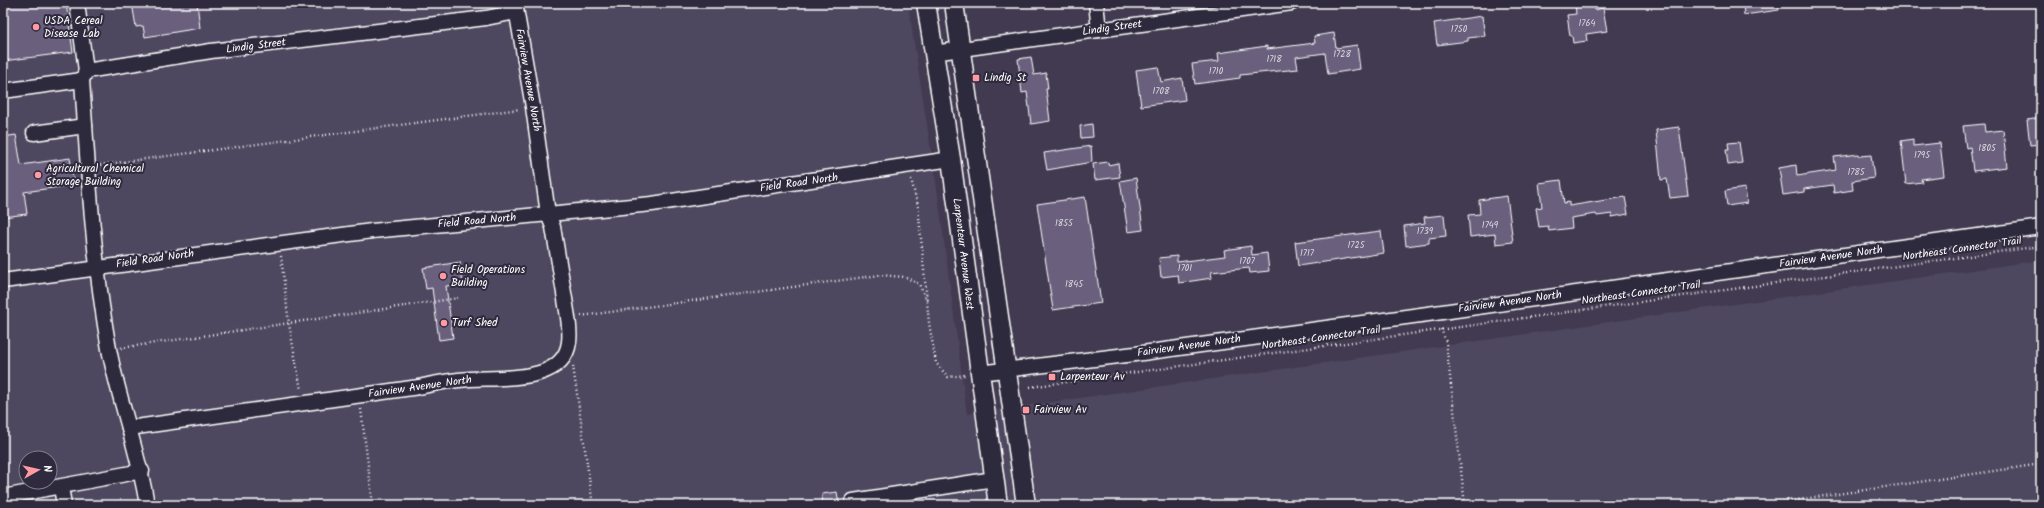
<svg xmlns="http://www.w3.org/2000/svg" width="2044" height="508" font-family="Kalam,sans-serif">
	<style>
		.built { fill: #4d465e; fill-rule: evenodd }
		.building { fill: #6a617e; stroke: #fff }
		.lines { fill: none; stroke-linecap: round; stroke-linejoin: round }
		.minor-casing { stroke: #fff; stroke-width: 17 }
		.major-casing { stroke: #fff; stroke-width: 21 }
		.path { stroke: #fff; stroke-width: 2.5; stroke-dasharray: 1 3; stroke-linecap: butt }
		.minor { stroke: #2f2a3d; stroke-width: 14 }
		.major { stroke: #2f2a3d; stroke-width: 18 }
		.poi-dot { fill: #ff9aa2; stroke: #2f2a3d; stroke-width: 1.5 }
		.labels { text-anchor: middle; dominant-baseline: central; stroke-width: 4; stroke-linejoin: round; paint-order: stroke }
		.number-label { font-size: 9px; fill: #dad8df }
		.poi-label { font-size: 11px; fill: #fff; stroke: #2f2a3d; text-anchor: start }
		.street-label { font-size: 11px; fill: #fff; stroke: #2f2a3d }
	</style>
	<rect width="100%" height="100%" fill="#413a50"/>
	<filter id="ink" filterUnits="userSpaceOnUse"><feTurbulence type="fractalNoise" baseFrequency=".025" numOctaves="2"/><feDisplacementMap in="SourceGraphic" scale="8" xChannelSelector="R" yChannelSelector="G"/><feConvolveMatrix kernelMatrix="1 2 1 2 8 2 1 2 1" color-interpolation-filters="sRGB"/></filter>
	<g filter="url(#ink)">
		<path class="built" d="M3 3H908L938 195 967 414 2041 260V505H3ZM26 458H50V482H26Z"/>
		<g class="building">
			<polygon points="3,3 66,3 73,52 3,61"/>
			<polygon points="132,3 197,3 200,28 145,37 143,26 136,27"/>
			<polygon points="1575,3 1594,3 1595,10 1603,8 1607,31 1586,34 1587,41 1573,43 1572,36 1570,36 1567,15 1576,14"/>
			<polygon points="1743,3 1778,3 1779,10 1744,15"/>
			<polygon points="1482,16 1485,36 1468,38 1468,41 1437,45 1434,23"/>
			<polygon points="1334,33 1336,48 1357,45 1360,69 1328,74 1325,53 1296,57 1298,69 1240,75 1240,78 1195,84 1192,64 1219,61 1218,53 1267,46 1267,49 1315,43 1314,36"/>
			<polygon points="1031,57 1034,75 1046,73 1048,89 1046,89 1050,121 1031,124 1027,92 1022,93 1018,59"/>
			<polygon points="1158,67 1161,82 1182,78 1185,100 1141,106 1136,70"/>
			<polygon points="2041,118 2041,144 2030,145 2027,120"/>
			<polygon points="1092,124 1093,137 1081,138 1080,126"/>
			<polygon points="1984,124 1985,132 2003,130 2007,167 1973,171 1970,147 1966,148 1963,126"/>
			<polygon points="1679,127 1688,196 1670,198 1667,179 1661,180 1656,130"/>
			<polygon points="16,135 21,165 70,158 74,185 24,192 27,214 3,217 3,137"/>
			<polygon points="1913,139 1913,146 1940,143 1944,176 1921,179 1922,182 1906,184 1901,141"/>
			<polygon points="1739,142 1742,163 1728,165 1726,150 1729,150 1728,143"/>
			<polygon points="1091,146 1092,162 1047,170 1044,153"/>
			<polygon points="1859,154 1860,156 1871,155 1874,178 1852,181 1853,190 1834,193 1833,185 1804,189 1804,192 1783,195 1779,168 1796,165 1797,176 1836,170 1834,157"/>
			<polygon points="1108,162 1108,165 1118,163 1120,177 1095,180 1093,164"/>
			<polygon points="1136,178 1143,230 1128,232 1120,181"/>
			<polygon points="1561,180 1564,203 1569,202 1569,206 1625,197 1628,214 1612,217 1612,214 1597,216 1596,214 1571,218 1572,228 1549,231 1548,226 1539,227 1536,208 1542,207 1539,183"/>
			<polygon points="1745,188 1747,203 1727,206 1725,191"/>
			<polygon points="1507,196 1513,242 1496,244 1495,234 1470,237 1468,215 1480,214 1479,200"/>
			<polygon points="1085,197 1101,303 1053,310 1037,204"/>
			<polygon points="1444,215 1446,236 1429,238 1429,243 1406,246 1404,226 1425,223 1424,217"/>
			<polygon points="1381,231 1384,253 1298,266 1295,242"/>
			<polygon points="1251,246 1252,255 1267,253 1269,271 1250,273 1249,268 1211,272 1212,278 1179,283 1178,275 1161,277 1159,258 1177,256 1177,262 1225,256 1224,250"/>
			<polygon points="460,262 463,284 446,286 453,338 439,340 432,288 426,289 423,268"/>
			<polygon points="837,492 839,505 823,505 822,494"/>
		</g>
		<g class="lines">
			<defs>
				<g id="minor">
					<polyline points="77,3 86,71"/>
					<polyline points="1096,3 1099,30"/>
					<polyline points="933,53 1292,3"/>
					<polyline points="3,91 82,80"/>
					<polyline points="34,133 85,126"/>
					<polyline points="3,281 372,231 652,204 951,159"/>
					<polyline points="979,373 1135,354 1435,313 2041,227"/>
					<path d="M129 428 419 387C436 383 453 380 470 379 500 377 564 384 569 342 571 328 567 313 565 299 561 275 557 251 553 227L548 214 533 107 515 3"/>
					<polyline points="61,487 64,505"/>
					<polyline points="3,497 142,471"/>
					<polyline points="853,501 994,479"/>
					<path d="M147 505C139 452 119 402 109 349 93 260 88 170 82 80L86 71 211 51 486 18 516 12"/>
				</g>
				<g id="major">
					<polyline points="926,3 951,159 998,505"/>
					<polyline points="954,3 1026,505"/>
				</g>
			</defs>
			<use href="#minor" class="minor-casing"/>
			<use href="#major" class="major-casing"/>
			<g class="path">
				<polyline points="100,165 520,109"/>
				<polyline points="911,179 918,206 929,323 936,363 948,377 965,375"/>
				<polyline points="281,256 289,324 301,390"/>
				<polyline points="581,316 880,275 905,277 919,284 927,301"/>
				<polyline points="1441,329 1446,342 1465,505"/>
				<polyline points="121,348 458,298"/>
				<polyline points="573,366 593,505"/>
				<polyline points="1030,387 2041,246"/>
				<polyline points="361,409 373,505"/>
				<polyline points="1763,505 2041,464"/>
			</g>
			<use href="#minor" class="minor"/>
			<use href="#major" class="major"/>
		</g>
	</g>
	<g class="poi-dot">
		<circle cx="36" cy="27" r="4"/>
		<rect x="972" y="74" width="8" height="8" rx="2"/>
		<circle cx="38" cy="175" r="4"/>
		<circle cx="443" cy="276" r="4"/>
		<circle cx="444" cy="323" r="4"/>
		<rect x="1048" y="373" width="8" height="8" rx="2"/>
		<rect x="1022" y="406" width="8" height="8" rx="2"/>
	</g>
	<g class="labels">
		<g class="number-label">
			<text x="1587" y="23">1764</text>
			<text x="1459" y="29">1750</text>
			<text x="1342" y="54">1728</text>
			<text x="1274" y="59">1718</text>
			<text x="1216" y="71">1710</text>
			<text x="1161" y="91">1708</text>
			<text x="1987" y="148">1805</text>
			<text x="1922" y="155">1795</text>
			<text x="1856" y="172">1785</text>
			<text x="1064" y="223">1855</text>
			<text x="1490" y="225">1749</text>
			<text x="1425" y="231">1739</text>
			<text x="1356" y="245">1725</text>
			<text x="1307" y="253">1717</text>
			<text x="1247" y="261">1707</text>
			<text x="1185" y="268">1701</text>
			<text x="1074" y="284">1845</text>
		</g>
		<g class="poi-label">
			<text x="44" y="21">USDA Cereal<tspan x="44" dy="13">Disease Lab</tspan></text>
			<text x="984" y="78">Lindig St</text>
			<text x="46" y="169">Agricultural Chemical<tspan x="46" dy="13">Storage Building</tspan></text>
			<text x="451" y="270">Field Operations<tspan x="451" dy="13">Building</tspan></text>
			<text x="452" y="323">Turf Shed</text>
			<text x="1060" y="377">Larpenteur Av</text>
			<text x="1034" y="410">Fairview Av</text>
		</g>
		<g class="street-label">
			<text transform="translate(1112 28) rotate(-8)">Lindig Street</text>
			<text transform="translate(256 46) rotate(-7)">Lindig Street</text>
			<text transform="translate(528 80) rotate(80)">Fairview Avenue North</text>
			<text transform="translate(799 183) rotate(-8)">Field Road North</text>
			<text transform="translate(477 221) rotate(-5)">Field Road North</text>
			<text transform="translate(1962 249) rotate(-8)">Northeast Connector Trail</text>
			<text transform="translate(963 254) rotate(83)">Larpenteur Avenue West</text>
			<text transform="translate(1831 257) rotate(-8)">Fairview Avenue North</text>
			<text transform="translate(155 259) rotate(-8)">Field Road North</text>
			<text transform="translate(1641 293) rotate(-8)">Northeast Connector Trail</text>
			<text transform="translate(1510 302) rotate(-8)">Fairview Avenue North</text>
			<text transform="translate(1321 338) rotate(-8)">Northeast Connector Trail</text>
			<text transform="translate(1189 346) rotate(-8)">Fairview Avenue North</text>
			<text transform="translate(420 387) rotate(-8)">Fairview Avenue North</text>
		</g>
	</g>
	<rect width="2044" height="508" fill="none" stroke="#2f2a3d" stroke-width="16"/>
	<rect x="8" y="8" width="2028" height="492" fill="none" stroke="#fff" stroke-width="1.5" filter="url(#ink)"/>
	<g transform="translate(38 470) rotate(82)"><circle r="19" fill="#2f2a3d" stroke="#827f8b"/>
	<path d="M0-3L7 15L0 10L-7 15Z" fill="#ff9aa2"/>
	<text y="-6" font-size="11" font-weight="bold" text-anchor="middle" fill="#ffffff">N</text>
	</g>
</svg>
